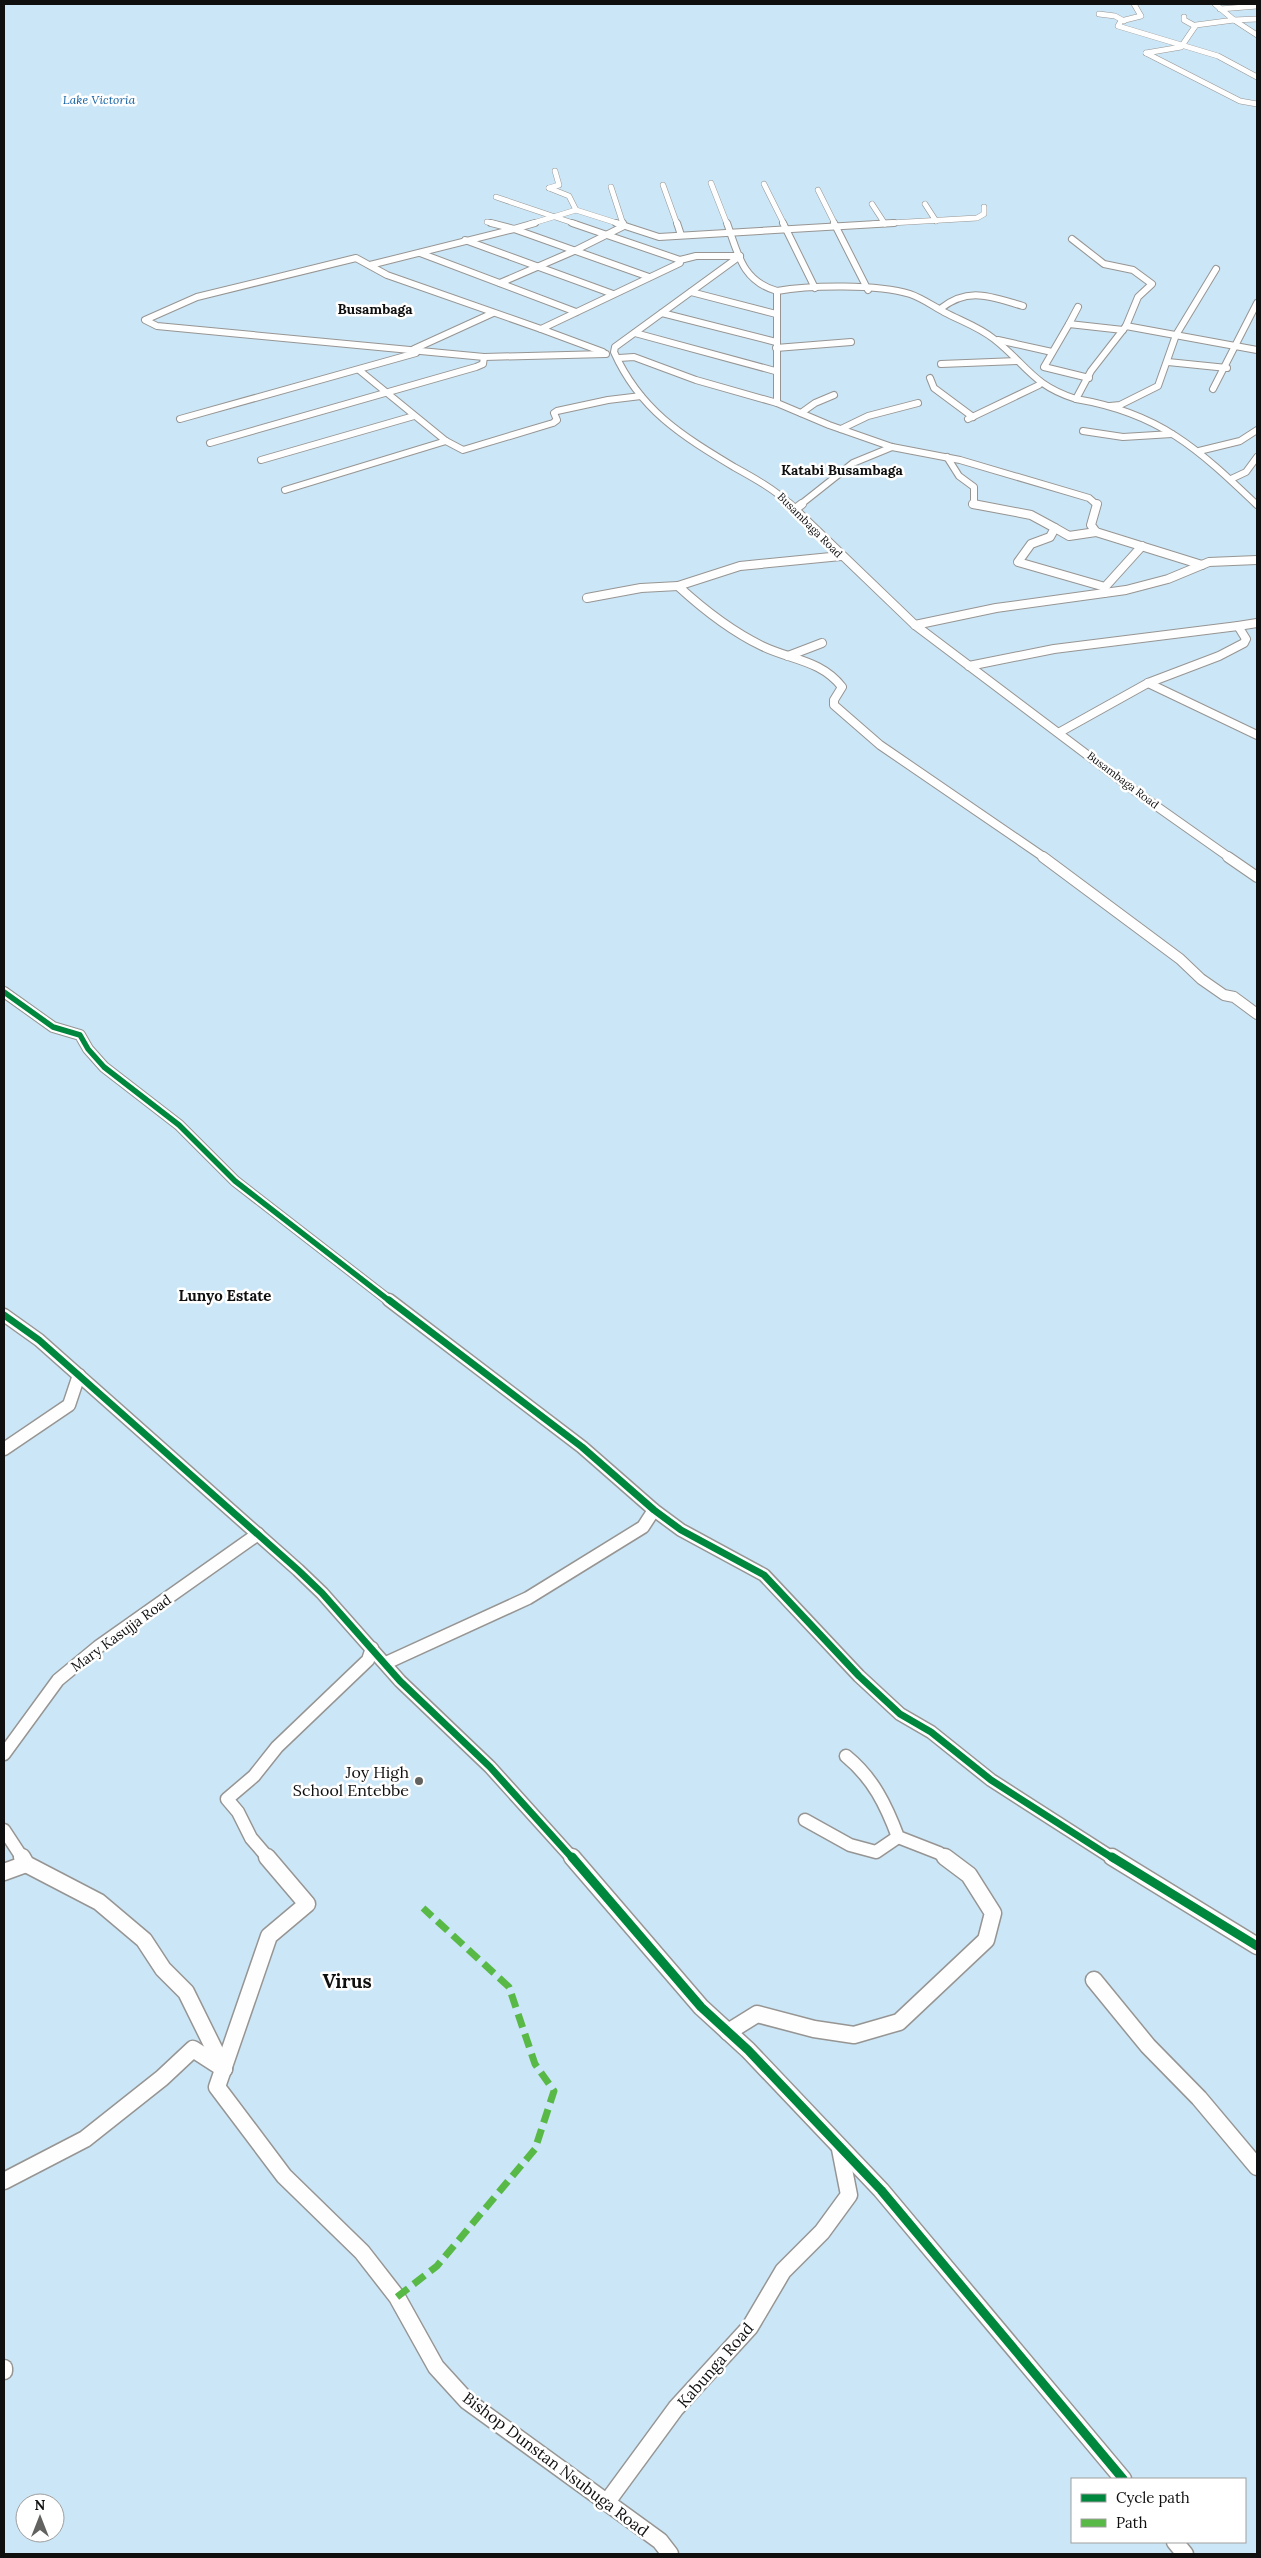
<svg xmlns="http://www.w3.org/2000/svg" width="1261" height="2558" font-family="Lora,serif">
	<style>
		.water { fill: #cbe6f6; fill-rule: evenodd }
		.lines { fill: none; stroke-linecap: round; stroke-linejoin: round }
		.minor-far5-casing { stroke: #969593; stroke-width: 6 }
		.minor-far4-casing { stroke: #969593; stroke-width: 8 }
		.minor-far3-casing { stroke: #969593; stroke-width: 10 }
		.minor-far2-casing { stroke: #969593; stroke-width: 12 }
		.minor-far1-casing { stroke: #969593; stroke-width: 15 }
		.minor-casing { stroke: #969593; stroke-width: 19 }
		.minor-far5 { stroke: #fffefe; stroke-width: 5 }
		.minor-far4 { stroke: #fffefe; stroke-width: 6 }
		.minor-far3 { stroke: #fffefe; stroke-width: 8 }
		.minor-far2 { stroke: #fffefe; stroke-width: 10 }
		.minor-far1 { stroke: #fffefe; stroke-width: 12 }
		.minor { stroke: #fffefe; stroke-width: 16 }
		.quiet { stroke: #58b947; stroke-width: 7; stroke-dasharray: 14 7; stroke-linecap: butt }
		.cycleway-far2-casing { stroke: #fff; stroke-width: 9 }
		.cycleway-far1-casing { stroke: #fff; stroke-width: 10 }
		.cycleway-casing { stroke: #fff; stroke-width: 12 }
		.cycleway-far2 { stroke: #00873e; stroke-width: 5.5 }
		.cycleway-far1 { stroke: #00873e; stroke-width: 7 }
		.cycleway { stroke: #00873e; stroke-width: 9 }
		.poi-dot { fill: #626260; stroke: #fff; stroke-width: 2 }
		.labels { text-anchor: middle; dominant-baseline: central; stroke-width: 5; stroke-linejoin: round; paint-order: stroke }
		.far-street-label { font-size: 11px; fill: #0f0f0f; stroke: #fff }
		.far-water-label { font-size: 12px; font-style: italic; fill: #1663a4; stroke: #fff }
		.far-quarter-label { font-size: 14px; font-weight: bold; fill: #0f0f0f; stroke: #fff }
		.street-label { font-size: 14px; fill: #0f0f0f; stroke: #fff }
		.neighbourhood-label { font-size: 15px; font-weight: bold; fill: #0f0f0f; stroke: #fff }
		.near-poi-label { font-size: 16px; fill: #0f0f0f; stroke: #fff; text-anchor: end }
		.near-street-label { font-size: 16px; fill: #0f0f0f; stroke: #fff }
		.near-quarter-label { font-size: 19px; font-weight: bold; fill: #0f0f0f; stroke: #fff }
	</style>
	<rect width="100%" height="100%" fill="#fcfbf5"/>
	<path class="water" d="M4 4H1257V2554H4ZM1072 2479H1245V2542H1072ZM25 2503H55V2533H25Z"/>
	<g class="lines">
		<defs>
			<g id="minor-far5">
				<polyline points="1134,4 1141,16 1121,21 1118,26 1218,56 1257,77"/>
				<polyline points="1220,9 1257,6"/>
				<polyline points="1099,14 1115,16 1124,21"/>
				<polyline points="1184,17 1184,20 1195,26"/>
				<polyline points="1234,20 1257,35"/>
				<polyline points="1234,20 1257,19"/>
				<polyline points="1146,53 1181,47 1196,25 1234,20 1215,4"/>
				<polyline points="1146,53 1240,101 1257,104"/>
				<polyline points="711,183 727,224"/>
				<polyline points="764,184 784,224"/>
				<polyline points="663,185 677,224"/>
				<polyline points="611,187 623,224"/>
				<polyline points="549,188 569,196 576,210"/>
				<polyline points="549,188 559,185 555,171"/>
				<polyline points="818,190 835,224"/>
				<polyline points="496,197 576,224"/>
				<polyline points="872,204 885,224"/>
				<polyline points="925,204 936,221"/>
				<polyline points="487,222 496,224"/>
				<polyline points="530,224 576,210 620,224"/>
				<polyline points="873,224 977,218 984,214 984,207"/>
			</g>
			<g id="minor-far4">
				<polyline points="491,223 514,229 535,223"/>
				<polyline points="572,223 680,260 680,263 541,329 603,352"/>
				<polyline points="616,223 659,237 894,223"/>
				<polyline points="677,223 681,235"/>
				<path d="M727 223C738 254 742 281 777 291"/>
				<polyline points="783,223 815,288"/>
				<polyline points="834,223 868,290"/>
				<polyline points="1072,239 1104,264 1133,270 1152,284 1138,297 1126,326"/>
				<polyline points="465,240 613,294"/>
				<polyline points="420,253 576,312"/>
				<path d="M740 256 615 347 614 352C640 410 681 435 734 467 754 478 774 489 791 505"/>
				<polyline points="680,260 696,256 740,256"/>
				<polyline points="370,265 514,229 649,277"/>
				<polyline points="500,283 574,251 624,226 623,223"/>
				<polyline points="691,292 776,314"/>
				<path d="M940 309C969 286 991 297 1023 306"/>
				<polyline points="662,313 776,342"/>
				<polyline points="1069,324 1078,307"/>
				<polyline points="541,329 387,275 356,258 197,297 145,320 157,326 484,357 606,354"/>
				<polyline points="635,333 775,371"/>
				<polyline points="998,340 1052,352"/>
				<polyline points="776,348 851,342"/>
				<polyline points="414,349 493,313"/>
				<path d="M1257 350 1126 326 1091 371 1076 399C1160 413 1198 449 1257 505"/>
				<path d="M619 358 634 357 696 380 777 403V291C810 285 878 284 910 294 922 298 933 306 944 312 961 321 979 327 994 339 1027 365 1032 385 1076 399"/>
				<polyline points="1168,362 1227,368"/>
				<polyline points="941,364 1017,361"/>
				<polyline points="359,370 446,441 463,450 553,423 557,420 554,413 557,411 608,400 641,396"/>
				<polyline points="930,378 934,388 973,417"/>
				<polyline points="1089,378 1044,367 1069,324 1123,330"/>
				<polyline points="1213,389 1257,303"/>
				<polyline points="777,403 829,425 892,447 960,460 1089,498 1097,505"/>
				<polyline points="1110,406 1120,405 1158,386 1176,335 1216,269"/>
				<polyline points="801,413 815,403 834,395"/>
				<polyline points="180,419 416,353"/>
				<polyline points="968,419 1039,385"/>
				<polyline points="841,429 868,416 918,403"/>
				<polyline points="1083,431 1123,437 1172,434"/>
				<polyline points="210,443 476,367 483,364 484,357"/>
				<polyline points="1199,451 1240,441 1257,430"/>
				<polyline points="947,457 959,476 974,487 974,505"/>
				<polyline points="261,460 414,416"/>
				<polyline points="1231,479 1246,472 1257,457"/>
				<polyline points="285,490 446,441"/>
				<polyline points="800,505 853,463 892,447"/>
			</g>
			<g id="minor-far3">
				<polyline points="789,504 915,625 1135,791 1230,858"/>
				<polyline points="973,504 1031,515 1055,528 1050,537 1031,544 1018,562 1105,587"/>
				<polyline points="1097,504 1091,525 1096,532 1202,565"/>
				<polyline points="794,510 802,504"/>
				<polyline points="1055,528 1069,536 1096,532"/>
				<path d="M841 556 740 566 678 586C703 609 731 631 762 646 791 660 821 660 842 687L834 700V705L880 745 1045 858"/>
				<polyline points="1104,593 1105,587 1142,546"/>
				<polyline points="587,598 641,588 678,586"/>
				<polyline points="915,625 996,608 1126,590 1168,579 1209,562 1257,560"/>
				<polyline points="788,656 822,643"/>
				<polyline points="969,666 1054,649 1238,626"/>
				<polyline points="1148,683 1257,735"/>
				<polyline points="1060,732 1148,683 1219,656 1244,643 1246,639 1238,626 1257,623"/>
			</g>
			<g id="minor-far2">
				<polyline points="1043,857 1180,959 1201,979 1224,995 1234,997 1257,1014"/>
				<polyline points="1228,857 1257,877"/>
				<polyline points="4,992 53,1027 80,1035 88,1049 104,1067 179,1125 235,1181 391,1302"/>
			</g>
			<g id="minor-far1">
				<polyline points="389,1300 582,1447 654,1510 681,1530 764,1575 859,1676 900,1714 931,1732 991,1780 1114,1859"/>
				<polyline points="4,1315 39,1340 298,1570 322,1593 400,1681 490,1767 573,1859"/>
				<polyline points="4,1449 69,1405 79,1375"/>
				<polyline points="386,1663 528,1598 643,1527 654,1510"/>
				<polyline points="4,1754 58,1680 98,1647 258,1534"/>
				<path d="M846 1756C873 1778 886 1805 898 1837L939 1853 947 1859"/>
				<polyline points="805,1820 850,1845 876,1852 898,1837"/>
				<polyline points="4,1830 23,1859"/>
				<polyline points="269,1859 251,1838 238,1812 227,1799 254,1776 277,1747 368,1660 372,1648"/>
			</g>
			<g id="minor">
				<polyline points="22,1857 26,1864 99,1902 144,1940 163,1969 186,1992 224,2069"/>
				<polyline points="267,1857 307,1904 269,1936 217,2087 284,2176 362,2252 397,2297 436,2367 467,2401 660,2541 670,2554"/>
				<polyline points="572,1857 701,2007 748,2050 881,2190 1123,2479"/>
				<polyline points="1112,1857 1257,1946"/>
				<polyline points="4,1872 26,1864"/>
				<polyline points="1094,1980 1148,2046 1199,2098 1257,2167"/>
				<polyline points="728,2032 757,2014 814,2029 854,2035 899,2022 986,1940 993,1913 969,1875 945,1857"/>
				<polyline points="4,2181 85,2139 162,2078 193,2049 224,2069"/>
				<polyline points="4,2368 4,2371"/>
				<polyline points="607,2502 676,2408 750,2327 783,2271 822,2232 849,2195 840,2149"/>
				<polyline points="1175,2542 1185,2554"/>
			</g>
		</defs>
		<use href="#minor-far5" class="minor-far5-casing"/>
		<use href="#minor-far4" class="minor-far4-casing"/>
		<use href="#minor-far3" class="minor-far3-casing"/>
		<use href="#minor-far2" class="minor-far2-casing"/>
		<use href="#minor-far1" class="minor-far1-casing"/>
		<use href="#minor" class="minor-casing"/>
		<use href="#minor-far5" class="minor-far5"/>
		<use href="#minor-far4" class="minor-far4"/>
		<use href="#minor-far3" class="minor-far3"/>
		<use href="#minor-far2" class="minor-far2"/>
		<use href="#minor-far1" class="minor-far1"/>
		<use href="#minor" class="minor"/>
		<polyline class="quiet" points="397,2297 437,2266 535,2149 554,2091 535,2064 509,1987 423,1908"/>
		<defs>
			<polyline id="cycleway-far2" points="4,992 53,1027 80,1035 88,1049 104,1067 179,1125 235,1181 391,1302"/>
			<g id="cycleway-far1">
				<polyline points="389,1300 582,1447 654,1510 681,1530 764,1575 859,1676 900,1714 931,1732 991,1780 1114,1859"/>
				<polyline points="4,1315 39,1340 298,1570 322,1593 400,1681 490,1767 573,1859"/>
			</g>
			<g id="cycleway">
				<polyline points="572,1857 701,2007 748,2050 881,2190 1123,2479"/>
				<polyline points="1112,1857 1257,1946"/>
			</g>
		</defs>
		<use href="#cycleway-far2" class="cycleway-far2-casing"/>
		<use href="#cycleway-far1" class="cycleway-far1-casing"/>
		<use href="#cycleway" class="cycleway-casing"/>
		<use href="#cycleway-far2" class="cycleway-far2"/>
		<use href="#cycleway-far1" class="cycleway-far1"/>
		<use href="#cycleway" class="cycleway"/>
	</g>
	<circle class="poi-dot" cx="419" cy="1781" r="5"/>
	<g class="labels">
		<g class="far-street-label">
			<text transform="translate(810 525) rotate(45)">Busambaga Road</text>
			<text transform="translate(1123 780) rotate(37)">Busambaga Road</text>
		</g>
		<g class="far-water-label">
			<text x="99" y="99">Lake Victoria</text>
		</g>
		<g class="far-quarter-label">
			<text x="375" y="309">Busambaga</text>
			<text x="842" y="470">Katabi Busambaga</text>
		</g>
		<g class="street-label">
			<text transform="translate(121 1633) rotate(-36)">Mary Kasujja Road</text>
		</g>
		<g class="neighbourhood-label">
			<text x="225" y="1295">Lunyo Estate</text>
		</g>
		<g class="near-poi-label">
			<text x="409" y="1772">Joy High<tspan x="409" dy="18">School Entebbe</tspan></text>
		</g>
		<g class="near-street-label">
			<text transform="translate(715 2365) rotate(-49)">Kabunga Road</text>
			<text transform="translate(556 2464) rotate(37)">Bishop Dunstan Nsubuga Road</text>
		</g>
		<g class="near-quarter-label">
			<text x="347" y="1981">Virus</text>
		</g>
	</g>
	<rect width="1261" height="2558" fill="none" stroke="#0f0f0f" stroke-width="10"/>
	<rect x="1071" y="2478" width="175" height="65" fill="#ffffff" stroke="#9f9f9f"/>
	<rect x="1081" y="2494" width="25" height="8" fill="#00873e" stroke="#9f9f9f"/>
	<text x="1116" y="2503" font-size="15" fill="#0f0f0f">Cycle path</text>
	<rect x="1081" y="2519" width="25" height="8" fill="#58b947" stroke="#9f9f9f"/>
	<text x="1116" y="2528" font-size="15" fill="#0f0f0f">Path</text>
	<g transform="translate(40 2518)"><circle r="24" fill="#ffffff" stroke="#9f9f9f"/>
	<path d="M0-4L9 19L0 12L-9 19Z" fill="#626260"/>
	<text y="-8" font-size="14" font-weight="bold" text-anchor="middle" fill="#0f0f0f">N</text>
	</g>
</svg>
